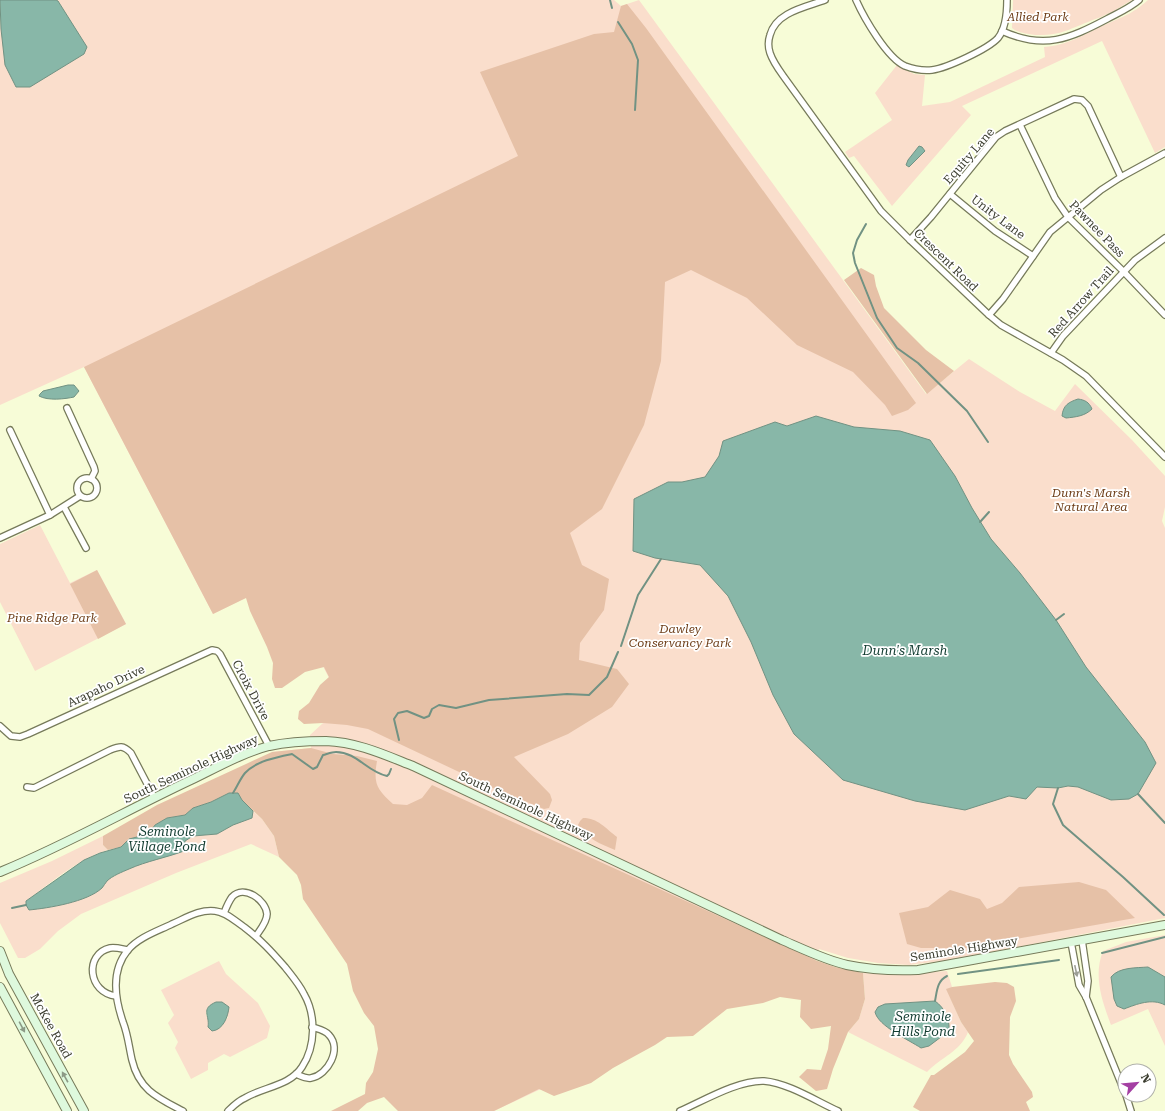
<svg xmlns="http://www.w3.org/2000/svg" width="1165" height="1111" font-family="'Roboto Serif',serif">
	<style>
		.green { fill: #fadecc; fill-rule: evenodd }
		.forest { fill: #e6c1a7 }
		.water { fill: #88b7a8; stroke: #719283 }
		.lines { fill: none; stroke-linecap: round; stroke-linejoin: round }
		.stream { stroke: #719283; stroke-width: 2 }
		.street-casing { stroke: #767a5a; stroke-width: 8 }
		.secondary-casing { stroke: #767a5a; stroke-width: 10 }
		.street { stroke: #fff; stroke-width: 5.5 }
		.secondary { stroke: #def9dd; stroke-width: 8 }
		.oneway { fill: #9c9e96 }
		.oneway2 { fill: #8c9a86 }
		.labels { text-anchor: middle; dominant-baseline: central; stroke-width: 3.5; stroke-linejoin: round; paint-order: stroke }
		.park-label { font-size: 12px; font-style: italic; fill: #6e3e18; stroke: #fff }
		.street-label { font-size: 12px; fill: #3a3c2e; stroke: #fff }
		.water-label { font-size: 13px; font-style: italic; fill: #133d32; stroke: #fff }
	</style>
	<rect width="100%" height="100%" fill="#f7fcd7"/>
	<g class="green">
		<polygon points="56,0 614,0 621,6 639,0 926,394 969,359 1020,392 1055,411 1075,384 1132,440 1165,476 1165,507 1162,521 1165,528 1165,918 957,959 909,965 878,963 848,958 819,949 815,960 494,1111 428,1111 272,752 311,748 310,735 323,723 346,711 279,581 213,614 84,367 0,405 0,17 1,29 72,23 58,1"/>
		<path d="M1013 0H1132C1123 5 1115 11 1105 15 1100 18 1094 19 1088 22 1067 30 1059 36 1035 35 1028 34 1018 33 1012 28Z"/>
		<path d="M1148 0H1165V147L1155 153 1102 41 962 106 971 115 892 206 854 156 849 158 845 152 892 120 875 93 897 65 914 74 925 75 922 106 950 102 1045 57 1044 47C1068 45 1081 36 1102 26 1122 17 1131 15 1148 0Z"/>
		<polygon points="40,525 70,583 97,570 126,624 35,671 0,602 0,544"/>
		<path d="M253 811 262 819 274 836 279 857 251 844 176 873 81 914 58 931 40 949 25 958H18L0 923V883L52 861 103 836V845L108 850C79 858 51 883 26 901L102 888 107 880 128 869 150 860 168 857 185 841 193 836 217 834 233 825 252 818Z"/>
		<path d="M1165 935V977L1148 967 1111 977 1113 987 1124 1009C1137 1004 1152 998 1165 1005V1046L1148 1009 1111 1025C1102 1001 1093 976 1103 951L1126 942Z"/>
		<path d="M219 961 226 974 258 1003 270 1026 267 1038 230 1057 224 1054 208 1063V1070L191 1079 175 1048 178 1042 168 1023 174 1015 161 990ZM207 1008 228 1017 219 1029 208 1025 209 1020 206 1015Z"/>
		<path d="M947 971 952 987 947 990 961 1022 968 1032C961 1051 940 1058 927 1072L848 1032 859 1019 865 999 863 973 897 975ZM935 1001 945 1035 935 1041 929 1046 911 1003Z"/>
	</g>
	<g class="forest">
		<polygon points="627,4 646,28 916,403 908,410 892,416 885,405 853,372 797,345 747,298 691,270 665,282 661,361 644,425 602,509 570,533 582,565 609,579 604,610 580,643 579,660 617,669 629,684 612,707 568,734 514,757 550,794 552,800 549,808 544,809 493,788 368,729 347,725 323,723 304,724 298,719 299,711 309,703 320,685 329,677 324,667 305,672 282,688 275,688 272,679 273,663 267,647 250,611 246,598 213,614 84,367 518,156 480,72 594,34 614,32 621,6"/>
		<polygon points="861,268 874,275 876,286 884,308 926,350 954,371 927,394 844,280"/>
		<polygon points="97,570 126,624 98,639 70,584"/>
		<path d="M311 748 333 754 357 756 377 761C373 784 377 789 393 804L407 805 422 798 432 785 815 960 835 967 863 973 865 999 859 1019 848 1032 833 1069 827 1089 816 1091 799 1077 807 1069 821 1070 828 1049 831 1026 811 1029 800 1017 801 1000 780 997 763 1003 727 1009 693 1036 667 1037 655 1045 613 1068 591 1083 554 1096 539 1089 494 1111H398L384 1097 367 1103 358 1111H331L365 1094 366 1083 373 1072 378 1049 374 1026 364 1013 353 991 347 964 303 899 301 885 297 875 279 857 274 836 262 819 242 800 238 793H229L211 802 193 808 185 815 167 818 155 825 150 832 141 836 129 839 121 847 108 850 103 845V836L157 805 272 752Z"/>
		<path d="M583 818C598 818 605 828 617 837L615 850C601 844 587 839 578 825L580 821Z"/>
		<polygon points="1079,882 1106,890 1135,918 966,948 921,948 907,944 899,913 928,907 950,890 980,899 987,909 1002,903 1019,887"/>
		<polygon points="995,982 1007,983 1014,987 1016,1001 1010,1017 1009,1055 1013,1064 1032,1092 1033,1097 1026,1102 1030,1111 920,1111 913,1107 931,1075 934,1075 965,1052 974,1041 961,1022 946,989 952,987"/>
	</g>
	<g class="water">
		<polygon points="0,0 56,0 58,1 87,47 84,54 30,87 16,87 5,65 1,29"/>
		<polygon points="919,146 922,147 925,151 909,167 906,165 908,160"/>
		<path d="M68 385H74L79 391 74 397C65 399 48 401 39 396L40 394 43 391Z"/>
		<path d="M1078 399C1085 400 1089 402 1092 409 1085 416 1076 417 1066 418L1062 416C1063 405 1069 402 1078 399Z"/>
		<polygon points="816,416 854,427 900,431 930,440 955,476 972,508 991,539 1020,573 1056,620 1086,667 1145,742 1156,763 1138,794 1129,799 1111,800 1078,787 1068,786 1058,788 1037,787 1026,799 1009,796 965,810 915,801 843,780 794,734 773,695 751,642 728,596 700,565 655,558 633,551 634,499 668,482 682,482 705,477 719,456 723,441 775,422 787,426"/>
		<path d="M229 793H238L242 800 253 811 252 818 233 825 217 834 193 836 185 841 184 851C165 858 147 861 129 869 122 872 112 876 107 881 105 883 104 886 102 888 87 902 49 908 29 910L26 905V901L84 860 100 853 121 847 129 839 141 836 150 832 155 825 167 818 185 815 193 808 211 802Z"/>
		<path d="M1148 967 1165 977V1005C1152 998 1137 1004 1124 1009L1117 1006 1114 999 1111 977C1119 967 1136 968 1148 967Z"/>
		<path d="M935 1001C945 1008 950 1020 949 1031L929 1046 921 1048C909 1040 878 1026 875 1012L878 1007 885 1004Z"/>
		<path d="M216 1002H222L229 1007C228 1017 223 1030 212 1031L208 1027C210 1015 200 1009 216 1002Z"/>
	</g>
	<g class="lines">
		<g class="stream">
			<polyline points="610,0 612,8"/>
			<polyline points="618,22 632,44 638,60 635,110"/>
			<polyline points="866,224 857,240 853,253 855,263 877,318 897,348 918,363 967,411 988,442"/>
			<polyline points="980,522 989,512"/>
			<polyline points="1056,620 1064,614"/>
			<polyline points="621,646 638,595 661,559"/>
			<polyline points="399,740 394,719 398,713 407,711 424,718 429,716 432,709 439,705 456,708 489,700 567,694 589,695 607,677 618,652"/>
			<polyline points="1058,788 1053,804 1063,825 1123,877 1164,915"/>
			<path d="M233 793C237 787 240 779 245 773 256 761 277 757 292 754L313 769 317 767 323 755C327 754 332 752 336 752 357 752 367 772 387 776L389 774 391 769"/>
			<polyline points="1138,794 1165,823"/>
			<polyline points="12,908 26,905"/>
			<polyline points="1102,953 1165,937"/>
			<polyline points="958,974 1059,960"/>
			<path d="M935 1001C937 991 937 981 947 976"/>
		</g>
		<defs>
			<g id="street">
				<path d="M825 0C806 7 776 12 770 35 768 41 768 47 770 53 773 62 779 70 784 77L881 211 910 240 989 315 1001 325 1063 360 1086 376 1165 457"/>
				<path d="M856 0C864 18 887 58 905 66 913 69 923 71 932 70 947 68 988 49 998 38 1006 28 1007 13 1007 0"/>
				<path d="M1002 31C1044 50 1069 39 1107 19 1118 13 1130 8 1139 0"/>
				<polyline points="1020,125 1055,198 1068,217 1123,271 1165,315"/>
				<polyline points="950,194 995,231 1033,256"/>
				<polyline points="910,240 931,217 996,137 1005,131 1074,99 1082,100 1088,106 1121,177"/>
				<polyline points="989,315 1003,299 1050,232 1101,190 1121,177 1165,153"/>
				<polyline points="1051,353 1063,336 1135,260 1165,238"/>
				<polyline points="67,408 94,467 95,471 91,479"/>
				<polyline points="10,430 50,515"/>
				<circle cx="87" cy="488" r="10"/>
				<polyline points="64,507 86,548"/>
				<polyline points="0,538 50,515 80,496"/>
				<polyline points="0,726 11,736 20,737 28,734 212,650 217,651 220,654 269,746"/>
				<path d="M27 787 34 788 110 750C120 746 123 745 131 753L154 797"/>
				<path d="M224 913C226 908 229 901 232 897 244 884 266 900 267 914 267 922 260 930 256 936"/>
				<polyline points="1082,940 1088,981 1086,997"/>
				<polyline points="1071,942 1079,985 1086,997 1125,1093"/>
				<path d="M116 996C88 993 84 954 110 948 116 947 122 949 128 950"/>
				<path d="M296 1074C301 1076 305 1079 311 1078 328 1075 342 1049 329 1035 325 1030 318 1029 312 1027"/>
				<polyline points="1126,1095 1131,1111"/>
				<path d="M183 1111C158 1098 139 1090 132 1060 129 1047 128 1035 123 1022 115 999 111 970 128 950 139 937 158 931 172 924 186 918 200 909 215 911 226 912 235 921 244 927 261 940 271 951 285 967 292 976 299 984 304 994 316 1015 316 1046 302 1067 290 1086 263 1087 245 1098 238 1101 233 1106 228 1111"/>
				<path d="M680 1111C703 1101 738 1080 764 1081 788 1083 816 1101 838 1111"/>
			</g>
			<g id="secondary">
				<path d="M0 872C66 845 127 810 191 780 216 768 242 753 269 746 287 742 308 741 326 741 357 742 385 755 413 766L782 940C803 949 825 960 847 965 871 970 894 971 918 970L1165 925"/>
				<polyline points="0,951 9,974 84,1111"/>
				<polyline points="0,987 67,1111"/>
			</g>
		</defs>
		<use href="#street" class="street-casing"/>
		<use href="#secondary" class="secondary-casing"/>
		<use href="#street" class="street"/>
		<use href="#secondary" class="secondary"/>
	</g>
	<defs><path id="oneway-solid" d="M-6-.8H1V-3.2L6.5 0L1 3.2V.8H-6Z"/></defs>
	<use class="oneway" href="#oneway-solid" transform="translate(1076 971) rotate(78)"/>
	<g class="oneway2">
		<use href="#oneway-solid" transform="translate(22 1027) rotate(62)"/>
		<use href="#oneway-solid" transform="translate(65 1077) rotate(-119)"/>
	</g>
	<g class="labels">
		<g class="park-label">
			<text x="1038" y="17">Allied Park</text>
			<text x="1091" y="493">Dunn's Marsh<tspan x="1091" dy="14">Natural Area</tspan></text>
			<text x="52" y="618">Pine Ridge Park</text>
			<text x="680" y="629">Dawley<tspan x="680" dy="14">Conservancy Park</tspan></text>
		</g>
		<g class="street-label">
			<text transform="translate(969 156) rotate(-49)">Equity Lane</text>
			<text transform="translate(998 217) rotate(37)">Unity Lane</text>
			<text transform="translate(1097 229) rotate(46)">Pawnee Pass</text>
			<text transform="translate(946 260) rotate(44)">Crescent Road</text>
			<text transform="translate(1081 302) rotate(-48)">Red Arrow Trail</text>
			<text transform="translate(106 686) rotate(-25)">Arapaho Drive</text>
			<text transform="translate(251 690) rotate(62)">Croix Drive</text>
			<text transform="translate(191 769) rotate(-25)">South Seminole Highway</text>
			<text transform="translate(526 806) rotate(25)">South Seminole Highway</text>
			<text transform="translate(964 949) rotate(-9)">Seminole Highway</text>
			<text transform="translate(51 1026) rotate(61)">McKee Road</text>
		</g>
		<g class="water-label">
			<text x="905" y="650">Dunn's Marsh</text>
			<text x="167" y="831">Seminole<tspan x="167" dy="15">Village Pond</tspan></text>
			<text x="923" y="1016">Seminole<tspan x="923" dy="15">Hills Pond</tspan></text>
		</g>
	</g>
	<g transform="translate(1137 1083) rotate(63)"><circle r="19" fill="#ffffff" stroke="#b0b1ab"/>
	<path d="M0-3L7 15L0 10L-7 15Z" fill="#a43fa3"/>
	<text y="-6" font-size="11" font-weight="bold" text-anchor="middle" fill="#3a3c2e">N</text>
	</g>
</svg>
